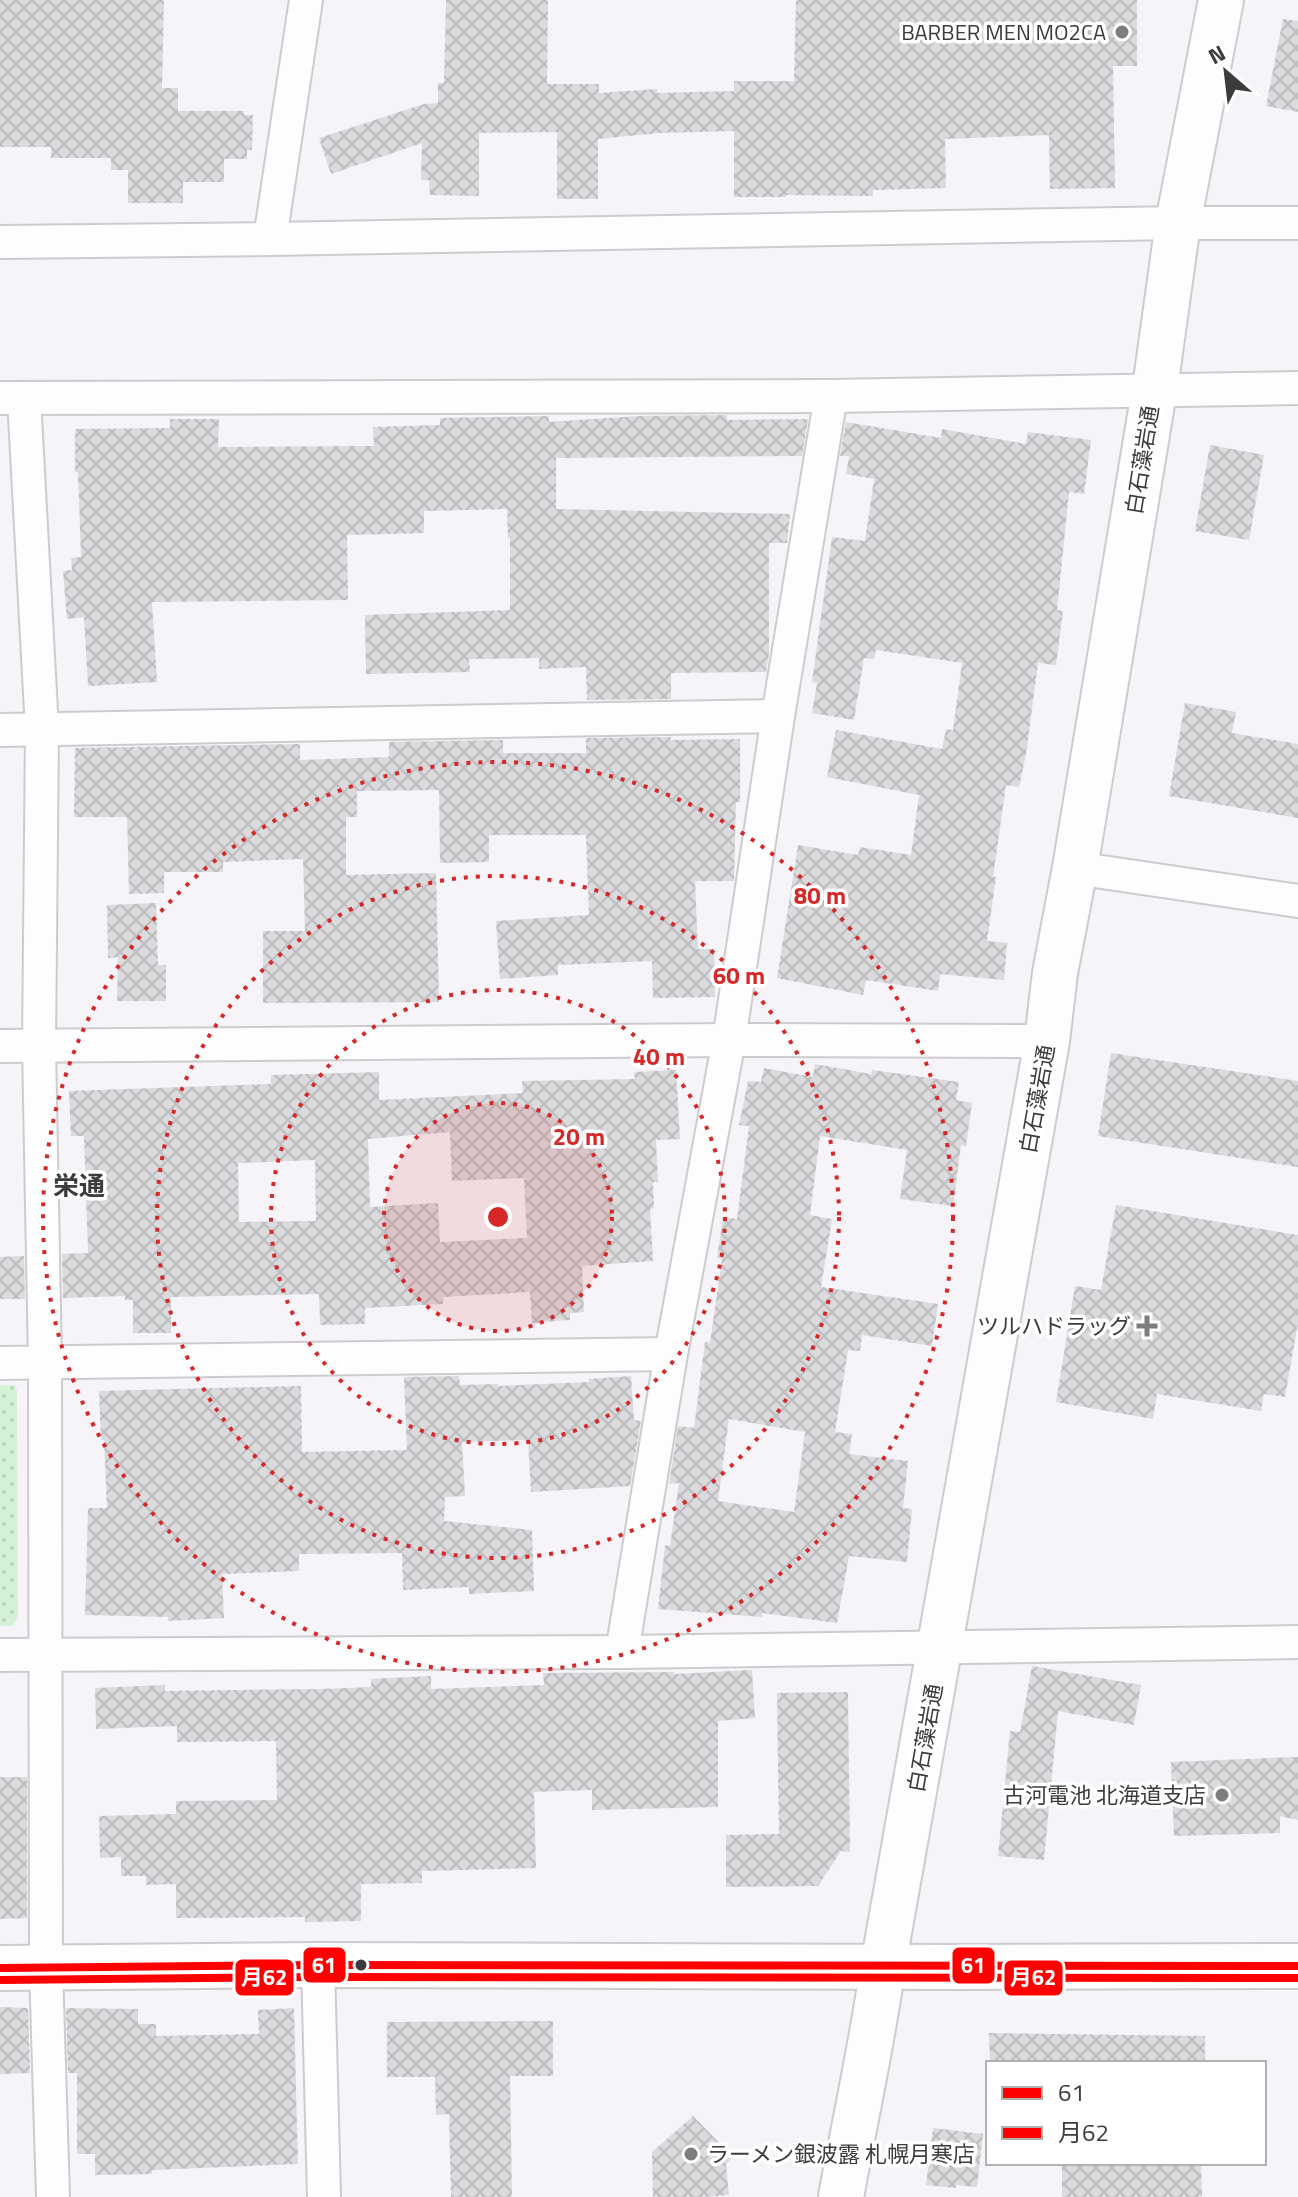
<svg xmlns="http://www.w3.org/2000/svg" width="1298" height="2197" font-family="'Titillium Web','Noto Sans JP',sans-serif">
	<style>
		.park { fill: url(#park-dots) }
		.building { fill: url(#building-cross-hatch); fill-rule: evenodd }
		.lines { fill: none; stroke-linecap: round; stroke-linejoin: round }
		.street-casing { stroke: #cdcbce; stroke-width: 36 }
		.secondary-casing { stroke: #cdcbce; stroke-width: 48 }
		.street { stroke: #fefdfe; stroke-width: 32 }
		.secondary { stroke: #fefdfe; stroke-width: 44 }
		.bus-1-casing { stroke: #fff; stroke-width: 14 }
		.bus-2-casing { stroke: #fff; stroke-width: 14 }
		.bus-1 { stroke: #f00; stroke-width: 8 }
		.bus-2 { stroke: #f00; stroke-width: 8 }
		.ring { fill: none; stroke: #d62828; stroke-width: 4; stroke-dasharray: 4 8 }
		.poi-dot { fill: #7e7c7e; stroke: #fff; stroke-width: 3 }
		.bus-dot { fill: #3d3b3d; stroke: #fff; stroke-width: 3 }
		.labels { text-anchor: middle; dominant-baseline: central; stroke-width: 7; stroke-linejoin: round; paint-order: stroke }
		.poi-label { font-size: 22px; fill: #3d3b3d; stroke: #fff; text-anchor: end }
		.street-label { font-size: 22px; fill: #3d3b3d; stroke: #fff }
		.quarter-label { font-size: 26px; font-weight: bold; fill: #3d3b3d; stroke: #fff }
		.centre { fill: #d62828; stroke: #fff; stroke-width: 4 }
		.ring-label { font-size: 24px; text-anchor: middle; font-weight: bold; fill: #d62828; stroke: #fff; stroke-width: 7; stroke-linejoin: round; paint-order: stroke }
		.line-badge { stroke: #fff; stroke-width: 3 }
		.badge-label { font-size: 22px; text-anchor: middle; font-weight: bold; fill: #fff }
	</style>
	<defs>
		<pattern id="park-dots" width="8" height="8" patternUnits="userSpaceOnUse" patternTransform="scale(2)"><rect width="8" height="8" fill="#d5f1d6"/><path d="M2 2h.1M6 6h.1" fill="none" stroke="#b8d0b9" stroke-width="1.8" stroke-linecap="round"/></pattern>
		<pattern id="building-cross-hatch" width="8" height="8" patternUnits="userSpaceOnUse" patternTransform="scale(2)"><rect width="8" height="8" fill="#dbdadd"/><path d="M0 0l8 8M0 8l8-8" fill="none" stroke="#bdbcbf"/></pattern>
	</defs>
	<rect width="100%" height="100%" fill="#f6f4f8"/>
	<polygon class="park" points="0,1385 15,1385 17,1391 18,1618 12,1626 0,1626"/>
	<g class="building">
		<polygon points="0,0 164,0 162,88 178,88 178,111 244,111 244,115 253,115 252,150 247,150 247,159 224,159 224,182 183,182 183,203 128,203 128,170 111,170 111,158 51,158 51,147 0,147"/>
		<polygon points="446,0 548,0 547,84 599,84 599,93 657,89 657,93 734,91 734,81 794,81 796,0 1137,0 1137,66 1113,66 1115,188 1050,189 1049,135 945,139 946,188 873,190 873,196 786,195 786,197 734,197 734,131 659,133 598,139 598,199 557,199 557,132 479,133 479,196 430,195 429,180 421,180 422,143 331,174 319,138 424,104 438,103 438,83 444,83"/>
		<polygon points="1283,19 1298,21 1298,112 1266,106"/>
		<polygon points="727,415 727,420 808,419 802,456 556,458 556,509 790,514 787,543 769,543 769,654 766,672 671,673 671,699 587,700 586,667 539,669 539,658 469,659 470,672 366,674 365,615 510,610 510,538 508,538 507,509 424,511 424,533 347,535 348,600 152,602 157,682 88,686 84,617 67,619 63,571 72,570 71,558 81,557 78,472 75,472 75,429 170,428 170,419 219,419 218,447 374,446 373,427 440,425 440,418 549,416 549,422 639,416"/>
		<polygon points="846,422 941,438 942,429 1026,444 1028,432 1091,440 1084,494 1069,492 1057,610 1063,611 1056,665 1038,663 1026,754 1019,787 1006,785 993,877 996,877 987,941 1007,943 1004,980 940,974 938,991 866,980 863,995 777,978 798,845 858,855 860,847 911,855 919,795 827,777 836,730 942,749 946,729 953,730 962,663 876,650 874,659 864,658 854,720 812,713 817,683 812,682 832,537 865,541 874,479 846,474 849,456 840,456"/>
		<polygon points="1210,445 1264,455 1249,540 1195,531"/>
		<polygon points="1185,703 1236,712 1232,733 1298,744 1298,818 1169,796"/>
		<polygon points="671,737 670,740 740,739 740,802 736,802 734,881 695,881 698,949 714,949 715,997 653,998 652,961 558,965 558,975 500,979 496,921 589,915 586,835 489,835 489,862 440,863 439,790 357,791 357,817 346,817 346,875 436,873 439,1002 263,1003 263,931 305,931 303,859 223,862 223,872 164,872 164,893 129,894 127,817 74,817 75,748 300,744 300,760 389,757 389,742 503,740 503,753 586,753 586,738"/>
		<polygon points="156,903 158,965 166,965 166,1001 117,1001 118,957 108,958 107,905"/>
		<polygon points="1111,1053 1298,1081 1298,1167 1098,1136"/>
		<path d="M815 1064 871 1074 872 1070 959 1082 956 1100 972 1103 966 1146 961 1145 953 1206 900 1199 907 1150 820 1136 810 1215 832 1219 821 1287 938 1304 932 1346 862 1335 860 1351 848 1350 835 1432 852 1434 849 1454 908 1461 903 1508 912 1509 907 1562 849 1556 837 1623 762 1613V1617L658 1609 665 1545 670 1546 679 1483 669 1484 678 1426 694 1428 705 1342 710 1343 722 1259 717 1258 723 1217 737 1219 749 1126 739 1125 748 1081 761 1082 764 1068 813 1077ZM729 1419 805 1432 794 1512 718 1501Z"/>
		<path d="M676 1070 680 1139 656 1140 658 1182H653L654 1208 650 1209 653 1261 582 1266 584 1312 570 1313V1320L532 1323 530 1292 443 1297V1304L365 1308V1324L320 1325 319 1294 171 1297V1333H133V1300H125V1296L63 1298 62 1254 88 1253 84 1136H71L69 1091 271 1084V1075L379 1072V1100L523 1093 522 1081 635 1079 634 1072ZM450 1132 452 1181 524 1178 527 1238 440 1242 438 1203 370 1207 368 1139ZM315 1160 316 1221 239 1222 238 1163Z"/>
		<polygon points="1116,1205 1298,1235 1298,1323 1285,1397 1264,1394 1261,1411 1157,1394 1153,1419 1056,1402 1075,1286 1101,1290"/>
		<polygon points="24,1256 25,1299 0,1299 0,1257"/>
		<polygon points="459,1376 460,1385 498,1384 498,1386 589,1382 589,1379 631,1376 634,1420 641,1421 630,1486 531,1492 528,1440 462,1442 465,1496 445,1497 444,1521 532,1530 534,1591 469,1594 469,1587 403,1590 402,1553 299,1554 299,1571 222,1574 224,1618 168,1621 168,1617 85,1615 88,1508 107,1508 104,1440 101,1440 99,1391 301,1386 302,1452 407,1450 404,1377"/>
		<polygon points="1032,1666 1141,1685 1134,1725 1058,1711 1044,1860 998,1856 1010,1731 1020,1732"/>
		<polygon points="752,1670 755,1718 718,1721 718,1807 592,1810 592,1790 534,1792 536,1868 422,1871 422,1883 361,1884 361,1921 305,1922 305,1917 176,1918 176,1884 146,1885 146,1876 121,1876 121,1857 100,1858 99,1816 176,1814 176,1801 277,1800 276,1741 177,1742 177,1726 96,1729 95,1688 165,1685 165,1691 320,1689 371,1687 371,1679 431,1676 431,1689 544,1685 543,1673 674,1672 674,1674"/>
		<polygon points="848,1692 850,1852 841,1851 818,1886 726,1887 726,1835 779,1834 777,1693"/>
		<polygon points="1298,1757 1298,1820 1280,1816 1280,1833 1174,1836 1171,1762"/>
		<polygon points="0,1777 27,1777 27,1918 0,1919"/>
		<polygon points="0,2007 28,2008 30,2073 0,2074"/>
		<polygon points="66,2008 138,2009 138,2024 156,2024 156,2036 259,2034 258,2010 294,2008 298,2164 152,2170 152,2174 95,2175 95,2154 77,2154 77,2073 68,2073"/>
		<polygon points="553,2021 553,2076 510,2076 512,2197 451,2197 449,2114 436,2115 435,2077 387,2077 387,2022"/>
		<polygon points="989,2033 1205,2036 1205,2063 990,2063"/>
		<polygon points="693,2116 733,2157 726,2164 729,2195 704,2197 653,2197 652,2152"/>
		<polygon points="933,2128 983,2134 977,2187 956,2185 956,2188 926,2185"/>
		<polygon points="1062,2163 1201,2163 1202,2197 1062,2197"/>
	</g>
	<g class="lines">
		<defs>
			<g id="street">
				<polyline points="270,239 306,0"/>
				<polyline points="0,242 270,239 1178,223 1298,223"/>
				<polyline points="0,398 831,396 1298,388"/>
				<polyline points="24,398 42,730 39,1046 45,1363 46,1968 53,2197"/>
				<polyline points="0,730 778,716"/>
				<polyline points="1075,868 1298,901"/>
				<polyline points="0,1046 729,1040 1047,1041"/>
				<polyline points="0,1363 671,1354"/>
				<polyline points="622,1652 671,1354 729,1040 778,716 831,396"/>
				<polyline points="0,1655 622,1652 1298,1642"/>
				<polyline points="318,1965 324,2197"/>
			</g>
			<g id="secondary">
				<polyline points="0,1968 318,1965 962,1967 1298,1966"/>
				<path d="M841 2197C855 2120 872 2044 883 1966L1047 1041 1055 973 1075 868 1157 374 1178 223 1221 0"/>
			</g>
		</defs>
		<use href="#street" class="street-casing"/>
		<use href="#secondary" class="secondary-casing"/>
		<use href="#street" class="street"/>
		<use href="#secondary" class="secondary"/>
		<defs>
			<polyline id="bus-1" points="0,1968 318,1965 1298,1966"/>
			<polyline id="bus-2" points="0,1980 318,1977 1298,1978"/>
		</defs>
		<use href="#bus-1" class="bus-1-casing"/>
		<use href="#bus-2" class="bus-2-casing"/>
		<use href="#bus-1" class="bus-1"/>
		<use href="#bus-2" class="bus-2"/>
	</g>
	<circle cx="498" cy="1217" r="114" fill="#d62828" fill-opacity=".12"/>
	<g class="ring">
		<circle cx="498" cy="1217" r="114"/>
		<circle cx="498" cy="1217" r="227"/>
		<circle cx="498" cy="1217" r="341"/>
		<circle cx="498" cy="1217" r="455"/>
	</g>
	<g class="poi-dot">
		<circle cx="1122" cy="32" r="8"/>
		<path d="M1143 1314h8v8h8v8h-8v8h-8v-8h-8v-8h8z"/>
		<circle cx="1222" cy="1795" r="8"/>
		<circle cx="691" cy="2154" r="8"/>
	</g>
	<circle class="bus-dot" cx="361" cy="1965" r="7"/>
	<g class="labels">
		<g class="poi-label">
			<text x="1106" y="32">BARBER MEN MO2CA</text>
			<text x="1131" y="1326">ツルハドラッグ</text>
			<text x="1206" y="1795">古河電池 北海道支店</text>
			<text x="707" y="2154" text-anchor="start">ラーメン銀波露 札幌月寒店</text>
		</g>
		<g class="street-label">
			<text transform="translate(1142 460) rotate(-81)">白石藻岩通</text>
			<text transform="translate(1037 1099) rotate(-80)">白石藻岩通</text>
			<text transform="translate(925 1738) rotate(-80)">白石藻岩通</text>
		</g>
		<g class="quarter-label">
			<text x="79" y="1185">栄通</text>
		</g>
	</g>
	<circle cx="498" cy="1217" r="12" class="centre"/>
	<g class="ring-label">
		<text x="820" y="904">80 m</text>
		<text x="739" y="984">60 m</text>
		<text x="659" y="1065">40 m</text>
		<text x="579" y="1145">20 m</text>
	</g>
	<g class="line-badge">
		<rect x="302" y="1946" width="45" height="38" rx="8" fill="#f00"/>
		<rect x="951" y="1946" width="45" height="39" rx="8" fill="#f00"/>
		<rect x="234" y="1958" width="61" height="39" rx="8" fill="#f00"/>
		<rect x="1003" y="1959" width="61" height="38" rx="8" fill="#f00"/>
	</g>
	<g class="badge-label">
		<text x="324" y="1973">61</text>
		<text x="973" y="1973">61</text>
		<text x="264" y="1985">月62</text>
		<text x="1033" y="1985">月62</text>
	</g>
	<rect x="986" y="2061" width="280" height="104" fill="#ffffff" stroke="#b1b1b1" stroke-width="2"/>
	<rect x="1002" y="2087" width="40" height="12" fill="#ff0000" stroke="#b1b1b1" stroke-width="2"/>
	<text x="1058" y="2101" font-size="24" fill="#3d3b3d">61</text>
	<rect x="1002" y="2127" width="40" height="12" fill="#ff0000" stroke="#b1b1b1" stroke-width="2"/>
	<text x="1058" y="2141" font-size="24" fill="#3d3b3d">月62</text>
	<g transform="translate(1226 72) rotate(332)" stroke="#ffffff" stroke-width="6" paint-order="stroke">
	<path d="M0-6L14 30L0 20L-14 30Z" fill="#3d3b3d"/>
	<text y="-12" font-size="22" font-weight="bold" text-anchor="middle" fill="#3d3b3d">N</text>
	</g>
</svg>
